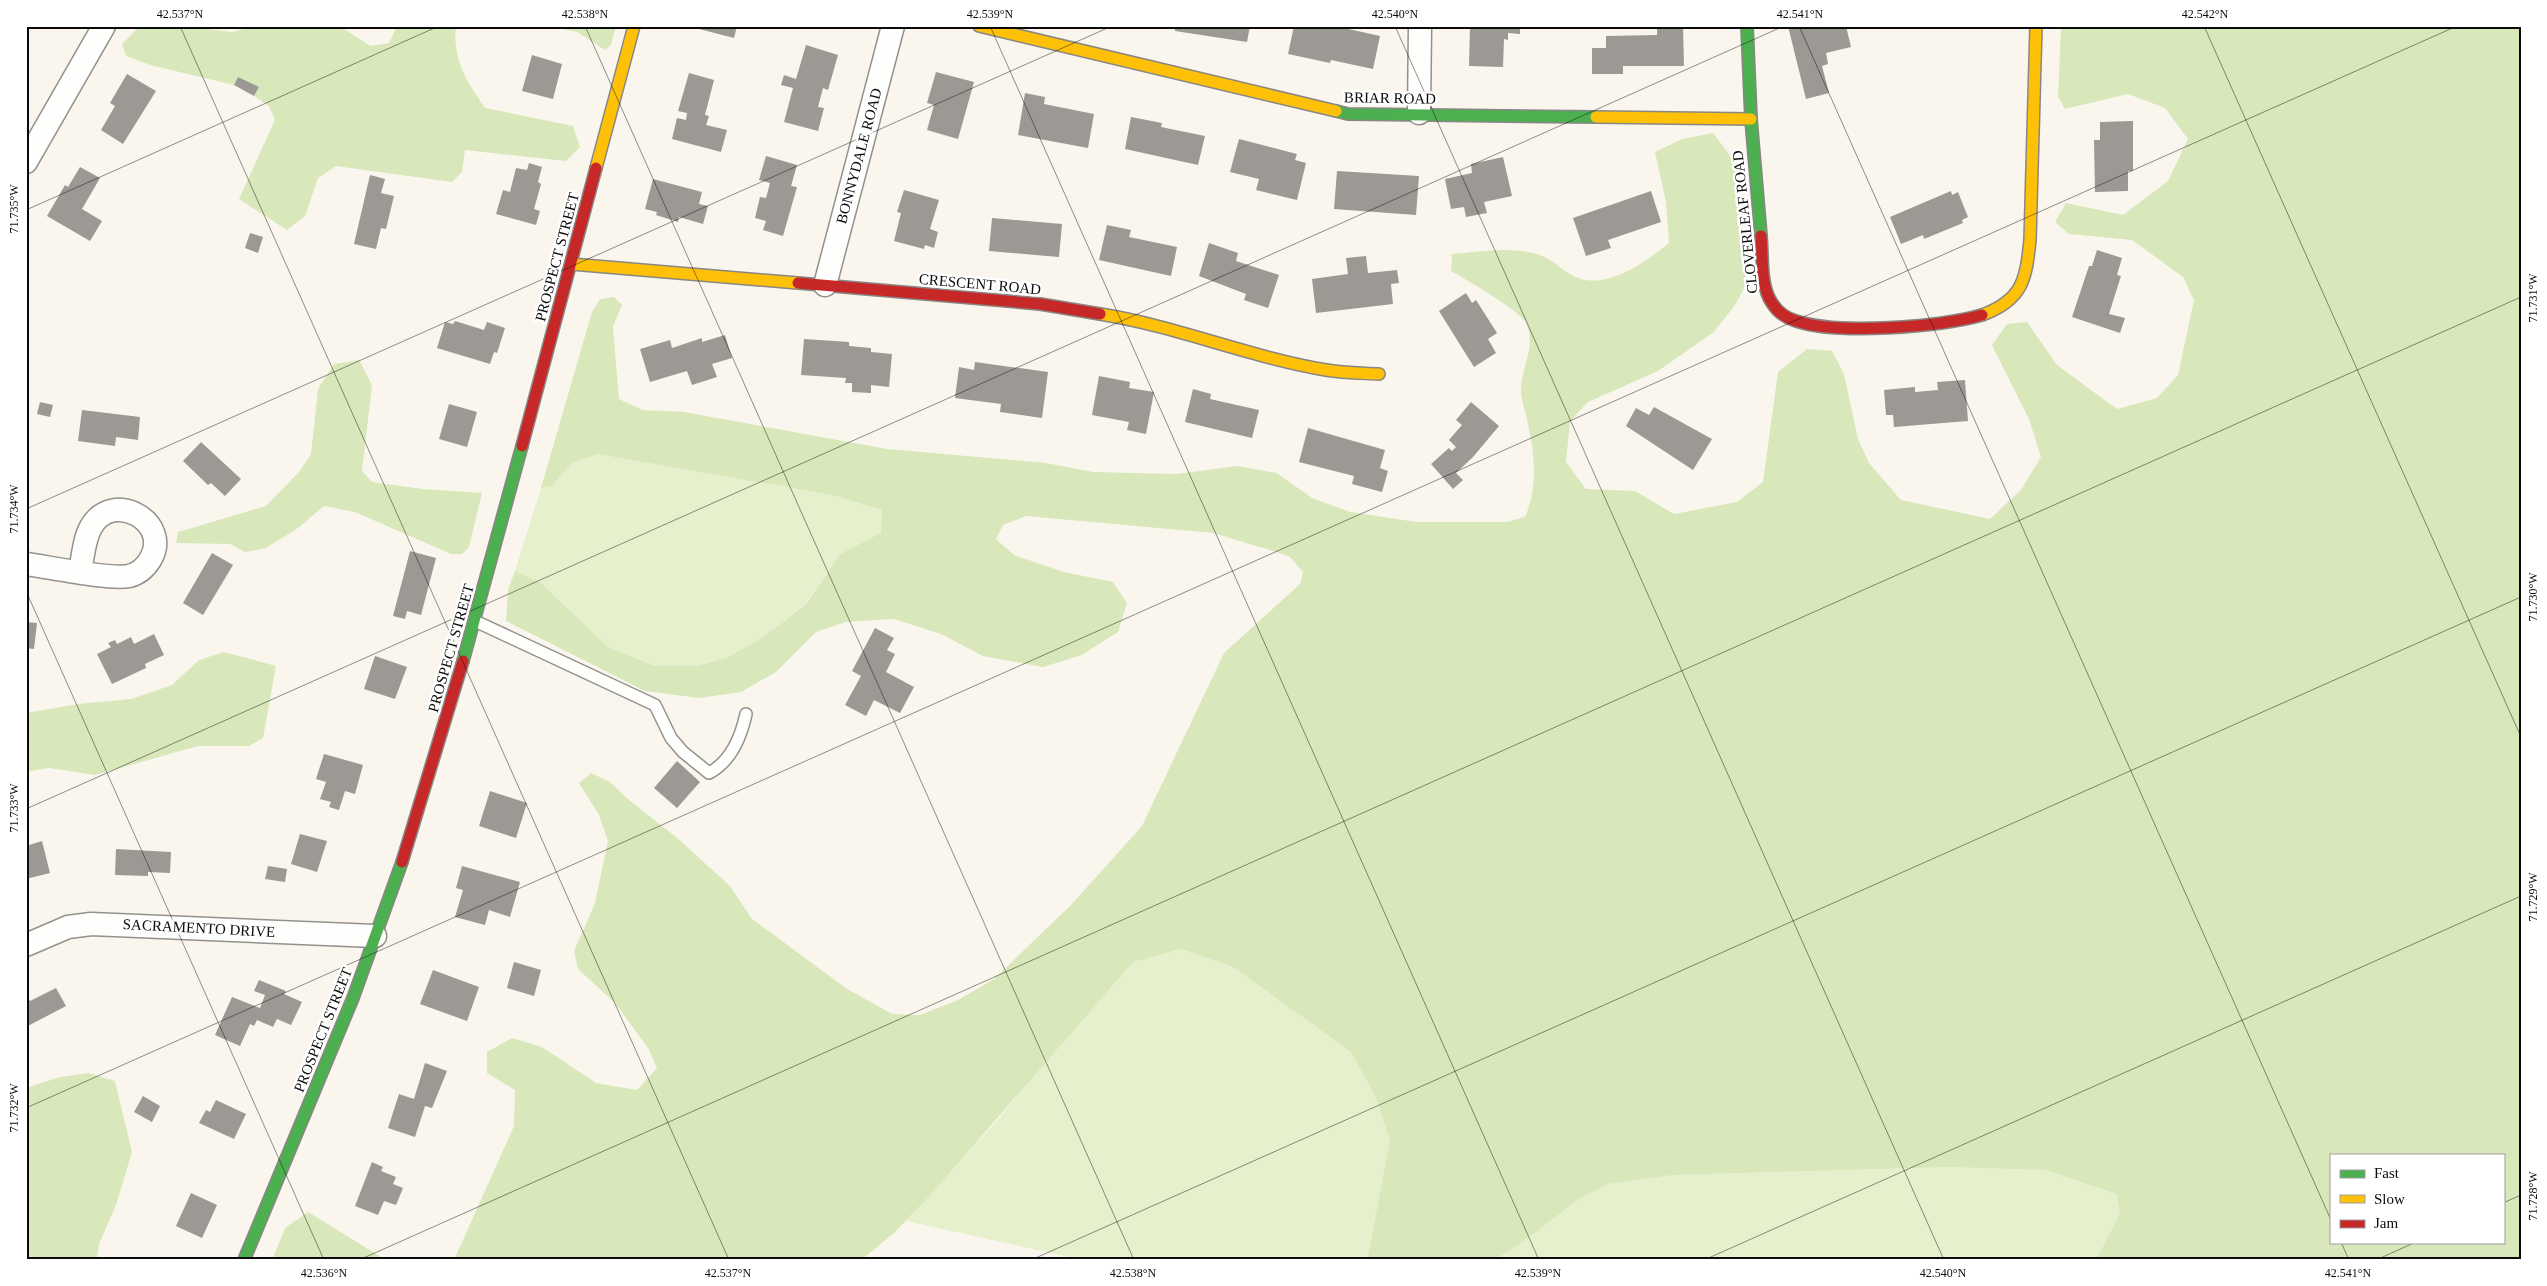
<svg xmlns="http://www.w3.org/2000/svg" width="2547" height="1286" font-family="'Times New Roman',serif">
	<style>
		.green { fill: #e7f0cc }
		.forest { fill: #d8e8ba; fill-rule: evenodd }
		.building { fill: #9c9894 }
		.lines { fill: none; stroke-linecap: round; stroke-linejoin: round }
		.lane-casing { stroke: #93918d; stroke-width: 14 }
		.street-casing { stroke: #93918d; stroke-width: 25 }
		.fast-casing { stroke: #898784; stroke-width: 14 }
		.slow-casing { stroke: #898784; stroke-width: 14 }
		.jam-casing { stroke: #898784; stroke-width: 14 }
		.lane { stroke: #fefefc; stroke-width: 11 }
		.street { stroke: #fefefc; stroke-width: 22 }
		.fast { stroke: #4caf50; stroke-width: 11 }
		.slow { stroke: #ffc107; stroke-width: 11 }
		.jam { stroke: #c62828; stroke-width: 11 }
		.ticks { fill: none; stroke: #0b0b0b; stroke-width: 1; stroke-opacity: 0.45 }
		.labels { text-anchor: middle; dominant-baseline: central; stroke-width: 5; stroke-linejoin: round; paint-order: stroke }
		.street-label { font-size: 15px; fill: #0b0b0b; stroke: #fff }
		.neatline { fill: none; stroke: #0b0b0b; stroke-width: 2 }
		.ticks-label { font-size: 12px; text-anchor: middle; fill: #0b0b0b }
	</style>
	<rect width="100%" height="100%" fill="#faf6ee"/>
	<g class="green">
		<polygon points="597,454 832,495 882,510 881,533 840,554 805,604 782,623 755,642 726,658 696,666 655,666 608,647 541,583 515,571 541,488 552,486 571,464"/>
		<polygon points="1181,949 1233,967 1351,1052 1376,1098 1390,1141 1367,1260 1083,1260 906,1221 1001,1116 1047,1059 1133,962"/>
		<polygon points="1949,1167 2046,1170 2116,1194 2120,1213 2096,1260 1494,1260 1523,1242 1576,1201 1607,1184 1673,1175"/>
	</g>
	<g class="forest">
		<path d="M140 26H184L232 32 255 26H340L370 46 389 43 397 26H456C452 59 467 82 485 108L573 126 580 147 566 161 465 150 462 172 452 182 336 166 318 178 305 216 287 230 239 199 275 120 269 106 254 96 259 87 238 77 234 85 150 65 126 56 122 44Z"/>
		<polygon points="548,26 616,26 611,45 605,50 577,32"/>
		<path d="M2061 26H2521V1260H2096L2120 1213 2116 1194 2046 1170 1949 1167 1673 1175 1607 1184 1576 1201 1523 1242 1494 1260H1367L1390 1141 1376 1098 1351 1052 1233 967 1181 949 1133 962 934 1191 894 1233 861 1260H454L514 1126 515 1090 487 1073V1052L512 1038 542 1047 596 1083 637 1090 657 1068 648 1048 615 1003 578 969 574 951 595 903 608 841 599 815 579 783 591 773 610 782 629 800 676 837 730 886 752 919 847 989 892 1014 920 1015 958 1000 994 979 1071 905 1142 826 1224 653 1300 584 1303 572 1289 556 1213 533 1026 516 1003 525 996 539 1014 555 1064 572 1113 582 1127 603 1118 632 1082 655 1043 667 983 656 941 634 894 619 845 622 816 632 776 672 741 692 699 698 645 691 506 621 508 590 515 571 541 583 608 647 655 666H696L726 658 755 642 782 623 806 604 840 554 881 533 882 510 832 495 597 454 571 464 552 486 541 488 592 312 600 299 614 297 622 305 613 327 619 399 643 410 684 412 887 449 1046 463 1093 472 1176 474 1237 466 1277 473 1312 498 1350 512 1417 522H1507L1525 517C1538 487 1535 456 1528 424 1526 413 1521 401 1521 390 1521 367 1537 346 1526 323 1521 311 1465 279 1451 271L1452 254C1482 251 1511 246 1540 255 1553 259 1563 272 1576 277 1606 291 1647 261 1669 243L1666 202 1655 152 1682 139 1713 133 1738 166 1746 285 1735 305 1714 332 1658 371 1588 402 1570 421 1566 462 1586 489 1635 491 1674 514 1737 502 1763 482 1778 372 1807 349 1832 351 1844 374 1858 439 1869 463 1901 500 1990 519 2021 490 2041 457 2029 419 1992 345 2007 324 2027 322 2057 365 2117 409 2157 398 2178 375 2194 300 2183 277 2132 240 2069 234 2055 222 2066 203 2123 215 2168 181 2188 139 2165 108 2128 94 2065 109 2058 97ZM2331 1155H2503V1242H2331Z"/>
		<polygon points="359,360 372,385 362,471 372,482 423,489 482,493 469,547 462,554 451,554 355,512 324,506 298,528 266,548 245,552 230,544 176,543 178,532 266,506 299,472 311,454 318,389 334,364"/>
		<polygon points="224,652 276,666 263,738 249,746 198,746 95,775 49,768 26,772 26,713 78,704 131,699 172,685 199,660"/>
		<polygon points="89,1073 115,1081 132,1152 116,1205 99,1244 97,1260 26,1260 26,1088 60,1077"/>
		<polygon points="308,1212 386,1260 272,1260 285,1228"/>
	</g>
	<g class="building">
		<polygon points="700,26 737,26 734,38 699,29"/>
		<polygon points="1175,26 1250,26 1247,42 1175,31"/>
		<polygon points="1294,26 1335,26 1380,36 1373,69 1331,60 1330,63 1288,54"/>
		<polygon points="1470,26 1520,26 1520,34 1508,33 1508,40 1504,39 1503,67 1469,66"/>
		<polygon points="1657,26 1683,26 1684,66 1623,66 1623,74 1592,74 1592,48 1606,48 1606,36 1657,35"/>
		<polygon points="1788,26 1846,26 1851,47 1826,53 1828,64 1822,66 1829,93 1806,99"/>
		<polygon points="806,45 838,55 828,90 823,88 818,107 824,108 818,131 784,122 793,88 781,85 784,75 796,79"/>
		<polygon points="532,55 562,64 553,99 522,91"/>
		<polygon points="936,72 974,82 958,139 927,130 934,105 927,103"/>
		<polygon points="689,73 714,80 705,115 709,116 706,125 727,130 721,152 672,139 677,118 686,120 687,113 678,111"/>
		<polygon points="127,74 156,91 123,144 101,130 115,106 110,103"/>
		<polygon points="238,77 259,87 254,96 234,85"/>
		<polygon points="1025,93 1045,97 1044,104 1094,114 1088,148 1018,135"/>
		<polygon points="1131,117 1162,123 1161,127 1205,136 1198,165 1125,149"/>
		<polygon points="2133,121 2133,171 2128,171 2128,191 2095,192 2094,140 2100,140 2100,122"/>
		<polygon points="1239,139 1297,154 1295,160 1306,163 1297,200 1256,190 1259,179 1230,172"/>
		<polygon points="766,156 797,165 791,186 797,187 783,236 763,230 766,221 755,218 760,197 766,198 770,183 759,180"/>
		<polygon points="1503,157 1512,196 1484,202 1487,213 1466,217 1464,207 1451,209 1445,179 1472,173 1471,164"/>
		<polygon points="529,163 542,167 538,182 541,184 534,209 540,211 536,225 496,214 503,190 510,192 516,168 527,170"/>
		<polygon points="80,167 100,178 82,209 102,221 90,241 47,216 65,185 68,187"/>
		<polygon points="1337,171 1419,176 1416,215 1334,209"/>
		<polygon points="370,175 385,179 381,193 394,196 386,229 381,228 376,249 354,244"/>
		<polygon points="653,179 702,192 699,204 708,206 703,224 679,217 678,222 656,215 657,212 645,209"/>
		<polygon points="904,190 939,200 930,229 938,232 934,248 925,245 924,249 894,241 901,213 897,212"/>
		<polygon points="1651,191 1661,222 1608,240 1611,248 1586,256 1573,218"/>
		<polygon points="1951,191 1952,195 1958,192 1968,217 1962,220 1963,223 1924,239 1923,235 1901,244 1890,217"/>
		<polygon points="992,218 1062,224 1059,257 989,251"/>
		<polygon points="1107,225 1131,230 1129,237 1177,247 1171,276 1099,260"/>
		<polygon points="250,233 263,237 258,253 245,248"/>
		<polygon points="1209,243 1238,253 1236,261 1279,275 1268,308 1244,300 1246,294 1199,276"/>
		<polygon points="2097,250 2122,258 2117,275 2121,276 2109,314 2125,318 2120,333 2072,317 2089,266 2092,266"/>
		<polygon points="1366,256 1368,273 1397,270 1399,283 1391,284 1393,304 1316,313 1312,279 1348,274 1346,258"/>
		<polygon points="1466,293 1472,303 1476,300 1497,333 1488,339 1496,353 1474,367 1439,311"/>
		<polygon points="455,321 484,330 487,322 505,328 497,353 494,352 490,364 437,348 445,322 453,324"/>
		<polygon points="725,335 732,358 712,364 717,377 692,385 687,371 650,382 640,349 670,340 672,348 702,338 702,342"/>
		<polygon points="804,339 849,342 849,346 871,348 871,352 892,354 889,387 871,385 871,393 852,392 852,383 845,383 846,378 801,375"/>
		<polygon points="975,362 1048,372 1042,418 1000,412 1001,404 955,398 959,367 974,370"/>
		<polygon points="1099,376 1130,382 1129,388 1154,392 1146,434 1127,430 1129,422 1092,415"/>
		<polygon points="1965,380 1968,421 1894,427 1893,415 1886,415 1884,390 1915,387 1915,392 1938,390 1937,382"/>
		<polygon points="1193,389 1211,394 1210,399 1259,410 1252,438 1185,422"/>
		<polygon points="40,402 53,405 50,417 37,414"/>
		<polygon points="1471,402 1499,426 1473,457 1456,473 1463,480 1453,489 1431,464 1449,448 1452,451 1456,447 1449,440 1462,425 1456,420"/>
		<polygon points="449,404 477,412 467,447 439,439"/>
		<polygon points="1654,407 1712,439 1693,470 1626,426 1636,408 1649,415"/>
		<polygon points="82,410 140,417 138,440 116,437 115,446 78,441"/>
		<polygon points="1308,428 1385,450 1380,468 1388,471 1382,492 1352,484 1354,476 1299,462"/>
		<polygon points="201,442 241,479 225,496 211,483 208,485 183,461"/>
		<polygon points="410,551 436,558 421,615 407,611 405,619 393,616"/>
		<polygon points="212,553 233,565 203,615 183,603"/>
		<polygon points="26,622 37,623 34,649 26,648"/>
		<polygon points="875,628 894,638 887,650 895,654 886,672 914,687 900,713 874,700 866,716 845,705 861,676 852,671"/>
		<polygon points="154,634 164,655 145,664 146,668 112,684 97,654 111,647 108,643 115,640 117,644 131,637 134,644"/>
		<polygon points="375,656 407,667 395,699 364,689"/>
		<polygon points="324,754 363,765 355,794 345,791 339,810 329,807 331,802 320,799 326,782 316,779"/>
		<polygon points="677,761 700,782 677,808 654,788"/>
		<polygon points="490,791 527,803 516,838 479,826"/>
		<polygon points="300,834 327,841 317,872 291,864"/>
		<polygon points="42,841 50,873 26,879 26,846"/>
		<polygon points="116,849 171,852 170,873 148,872 148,876 115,875"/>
		<polygon points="268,866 287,869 285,882 265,879"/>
		<polygon points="462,866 520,882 510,917 489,910 485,925 455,917 463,890 456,888"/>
		<polygon points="514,962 541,970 534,996 507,988"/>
		<polygon points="433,970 479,987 467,1021 420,1004"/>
		<polygon points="259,980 286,991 284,994 302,1002 291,1025 277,1019 273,1027 257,1020 254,1026 250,1024 240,1046 215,1035 232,997 260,1008 265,995 254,991"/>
		<polygon points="56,988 66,1006 26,1027 26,999 28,998 30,1001"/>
		<polygon points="425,1063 447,1071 432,1108 425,1106 415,1137 388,1128 399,1094 414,1099"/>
		<polygon points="143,1096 160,1106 152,1122 134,1112"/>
		<polygon points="216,1100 246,1114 234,1139 199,1123 206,1110 210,1112"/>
		<polygon points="372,1162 383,1167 381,1171 396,1177 393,1184 403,1188 396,1205 384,1201 378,1215 355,1206"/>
		<polygon points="191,1193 217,1205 202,1238 176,1226"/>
	</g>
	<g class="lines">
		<defs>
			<path id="lane" d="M475 621 655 705 671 738 683 752 709 773C730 762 741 737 746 714"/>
			<g id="street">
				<polyline points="1419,113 1420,26"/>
				<polyline points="26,162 104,26"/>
				<polyline points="825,285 893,26"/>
				<path d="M26 564C49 567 110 580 129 576 137 574 145 568 150 560 173 523 113 488 91 527 84 539 83 557 80 571"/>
				<polyline points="26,945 68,927 91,924 375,936"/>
			</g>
			<g id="fast">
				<polyline points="1747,26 1751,119 1761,236"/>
				<polyline points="1336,111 1348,114 1596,117"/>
				<polyline points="463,661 522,446"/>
				<polyline points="244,1260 353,998 402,862"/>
			</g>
			<g id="slow">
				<polyline points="979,26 1336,111"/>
				<polyline points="1596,117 1751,119"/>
				<polyline points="596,168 634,26"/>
				<polyline points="571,264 798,283"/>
				<path d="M1100 314C1176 326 1249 357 1326 370 1343 373 1361 373 1379 374"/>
				<path d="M1982 315C2023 300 2026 279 2030 240L2036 26"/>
			</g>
			<g id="jam">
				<path d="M1761 236C1763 256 1760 286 1772 303 1777 311 1786 318 1796 321 1838 335 1939 327 1982 315"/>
				<polyline points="798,283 1040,304 1100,314"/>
				<polyline points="522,446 596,168"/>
				<polyline points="402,862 463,661"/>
			</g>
		</defs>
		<use href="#lane" class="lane-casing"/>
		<use href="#street" class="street-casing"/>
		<use href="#fast" class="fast-casing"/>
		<use href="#slow" class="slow-casing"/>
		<use href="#jam" class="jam-casing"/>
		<use href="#lane" class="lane"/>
		<use href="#street" class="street"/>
		<use href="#fast" class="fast"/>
		<use href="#slow" class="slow"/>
		<use href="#jam" class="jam"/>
	</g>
	<path class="ticks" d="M180 26 729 1260M585 26 1134 1260M990 26 1539 1260M1395 26 1944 1260M1799 26 2331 1220M2204 26 2521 737M26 210 439 26M26 509 1112 26M26 591 324 1260M26 809 1784 26M26 1108 2457 26M2503 1203 2521 1195M2341 1242 2349 1260M359 1260 2521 297M1031 1260 2521 597M1704 1260 2521 896M2376 1260 2416 1242"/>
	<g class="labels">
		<g class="street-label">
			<text transform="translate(1390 98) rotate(1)">BRIAR ROAD</text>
			<text transform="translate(859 156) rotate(-75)">BONNYDALE ROAD</text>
			<text transform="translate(1745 222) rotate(-96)">CLOVERLEAF ROAD</text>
			<text transform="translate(557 257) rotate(-75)">PROSPECT STREET</text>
			<text transform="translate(980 284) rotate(5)">CRESCENT ROAD</text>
			<text transform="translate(451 648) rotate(-74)">PROSPECT STREET</text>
			<text transform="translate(199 928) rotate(3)">SACRAMENTO DRIVE</text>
			<text transform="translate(323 1030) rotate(-68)">PROSPECT STREET</text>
		</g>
	</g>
	<rect width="2547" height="1286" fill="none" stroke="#ffffff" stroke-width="55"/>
	<rect x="2330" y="1154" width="175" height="90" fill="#ffffff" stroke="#9d9d9d"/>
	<rect x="2340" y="1170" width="25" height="8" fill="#4caf50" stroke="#9d9d9d"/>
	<text x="2374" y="1178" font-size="15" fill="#0b0b0b">Fast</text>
	<rect x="2340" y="1195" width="25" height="8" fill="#ffc107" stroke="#9d9d9d"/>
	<text x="2374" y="1204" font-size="15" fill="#0b0b0b">Slow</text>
	<rect x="2340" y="1220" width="25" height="8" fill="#c62828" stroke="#9d9d9d"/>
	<text x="2374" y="1228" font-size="15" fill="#0b0b0b">Jam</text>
	<rect x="28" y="28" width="2492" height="1230" class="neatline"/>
	<g class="ticks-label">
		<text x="180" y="18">42.537°N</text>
		<text x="585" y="18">42.538°N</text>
		<text x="990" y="18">42.539°N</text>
		<text x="1395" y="18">42.540°N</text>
		<text x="1800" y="18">42.541°N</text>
		<text x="2205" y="18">42.542°N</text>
		<text transform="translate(14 209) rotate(-90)" y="4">71.735°W</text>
		<text transform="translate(2533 298) rotate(-90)" y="4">71.731°W</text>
		<text transform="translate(14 509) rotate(-90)" y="4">71.734°W</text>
		<text transform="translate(2533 597) rotate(-90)" y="4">71.730°W</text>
		<text transform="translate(14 808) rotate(-90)" y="4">71.733°W</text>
		<text transform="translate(2533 897) rotate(-90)" y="4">71.729°W</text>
		<text transform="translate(14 1108) rotate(-90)" y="4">71.732°W</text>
		<text transform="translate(2533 1196) rotate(-90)" y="4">71.728°W</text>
		<text x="324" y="1277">42.536°N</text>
		<text x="728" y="1277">42.537°N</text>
		<text x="1133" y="1277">42.538°N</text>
		<text x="1538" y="1277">42.539°N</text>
		<text x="1943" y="1277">42.540°N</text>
		<text x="2348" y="1277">42.541°N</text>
	</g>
</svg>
